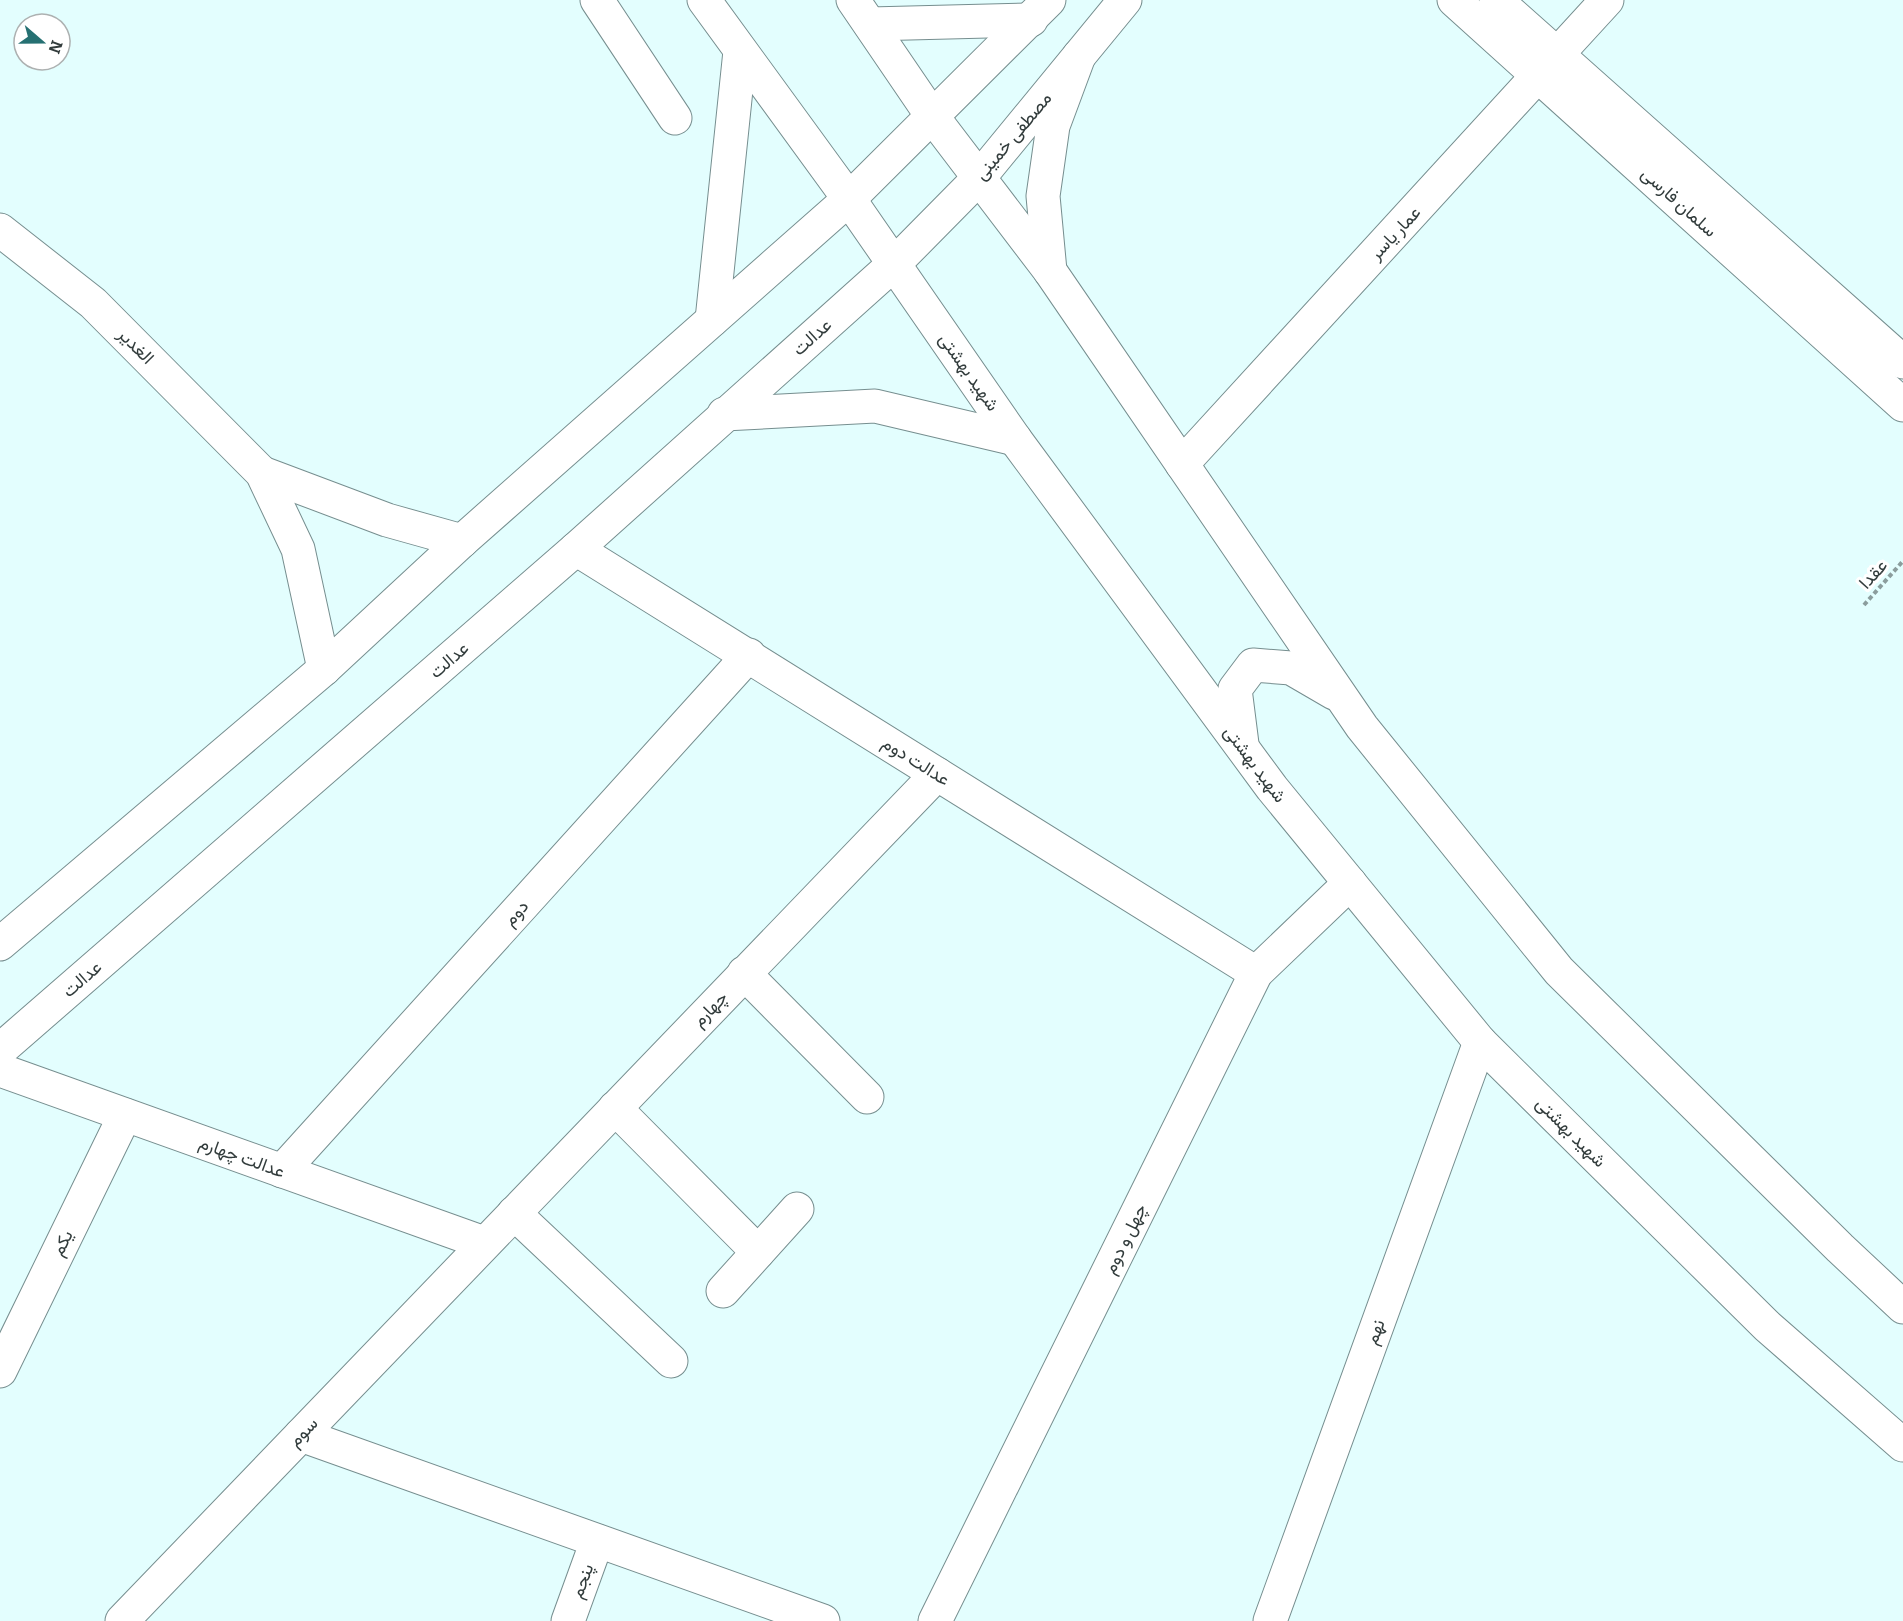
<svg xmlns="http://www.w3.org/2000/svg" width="1903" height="1621" font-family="Bitter,Vazirmatn,serif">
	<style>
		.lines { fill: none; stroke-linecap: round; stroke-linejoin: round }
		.street-casing { stroke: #768e8f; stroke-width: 35 }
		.secondary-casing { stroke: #768e8f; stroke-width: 35 }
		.primary-casing { stroke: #768e8f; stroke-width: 35 }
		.path { stroke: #8b9d9d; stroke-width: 4; stroke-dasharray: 4.5 3; stroke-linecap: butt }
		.street { stroke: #fff; stroke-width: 33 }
		.secondary { stroke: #fff; stroke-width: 33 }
		.primary { stroke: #fff; stroke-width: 33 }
		.labels { text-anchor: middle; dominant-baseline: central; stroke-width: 6; stroke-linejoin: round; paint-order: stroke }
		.street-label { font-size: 18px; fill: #323c3c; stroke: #fff }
	</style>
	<rect width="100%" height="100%" fill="#e3fefe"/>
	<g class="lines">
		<defs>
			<g id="street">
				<polyline points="597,0 675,118"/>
				<polyline points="1454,0 1903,405"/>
				<polyline points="1496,0 1903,362"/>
				<polyline points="0,230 93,303 262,473 298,549 324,669"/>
				<polyline points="1182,464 1607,0"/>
				<polyline points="262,473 387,520 462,541"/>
				<polyline points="576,549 1256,973"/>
				<polyline points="744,973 867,1097"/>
				<polyline points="0,1070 484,1243"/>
				<polyline points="615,1108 758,1252"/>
				<polyline points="282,1171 749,655"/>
				<polyline points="514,1213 671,1361"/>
				<polyline points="723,1291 797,1209"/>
				<polyline points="0,1371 125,1115"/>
				<polyline points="301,1435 823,1621"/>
				<polyline points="122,1621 937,774"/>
				<polyline points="568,1621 597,1541"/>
				<polyline points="935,1621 1256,973 1350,883"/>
				<polyline points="1270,1621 1480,1042"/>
			</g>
			<g id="secondary">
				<polyline points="0,944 324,669 462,541 849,199 1049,0"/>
				<polyline points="0,1050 576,549 894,264 978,179 1125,0"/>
			</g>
			<g id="primary">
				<polyline points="704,0 849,199 1015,439 1272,788 1480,1042 1767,1326 1903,1445"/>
				<polyline points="853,0 932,116 1050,271 1362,727 1559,971 1840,1248 1903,1307"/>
				<polyline points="870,24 1031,20"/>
				<polyline points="1050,271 1043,196 1053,126 1079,56"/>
				<polyline points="712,320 740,51"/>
				<polyline points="724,414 875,406 1015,439"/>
				<polyline points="1242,744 1235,689 1253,665 1291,668 1334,693"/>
			</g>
		</defs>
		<use href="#street" class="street-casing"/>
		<use href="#secondary" class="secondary-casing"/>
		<use href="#primary" class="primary-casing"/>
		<polyline class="path" points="1864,605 1903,561"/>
		<use href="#street" class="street"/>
		<use href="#secondary" class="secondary"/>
		<use href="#primary" class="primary"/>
	</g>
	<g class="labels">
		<g class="street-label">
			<text transform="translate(1013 136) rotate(-50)">مصطفی خمینی</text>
			<text transform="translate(1679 202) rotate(42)">سلمان فارسی</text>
			<text transform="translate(1395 233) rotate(-47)">عمار یاسر</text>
			<text transform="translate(812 337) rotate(-42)">عدالت</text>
			<text transform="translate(136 346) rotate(45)">الغدیر</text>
			<text transform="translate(969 372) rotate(55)">شهید بهشتی</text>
			<text transform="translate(1873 574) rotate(-48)">عقدا</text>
			<text transform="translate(449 660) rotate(-41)">عدالت</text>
			<text transform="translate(916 761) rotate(32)">عدالت دوم</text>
			<text transform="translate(1255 764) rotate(53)">شهید بهشتی</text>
			<text transform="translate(516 913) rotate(-48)">دوم</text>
			<text transform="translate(82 979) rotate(-41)">عدالت</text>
			<text transform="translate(710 1009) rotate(-46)">چهارم</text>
			<text transform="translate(1571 1132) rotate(45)">شهید بهشتی</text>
			<text transform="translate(242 1157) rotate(20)">عدالت چهارم</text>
			<text transform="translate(1125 1239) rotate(-64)">چهل و دوم</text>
			<text transform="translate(62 1243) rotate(-64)">یکم</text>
			<text transform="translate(1375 1332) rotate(-70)">نهم</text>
			<text transform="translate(303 1432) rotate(-46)">سوم</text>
			<text transform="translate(582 1581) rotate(-70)">پنجم</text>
		</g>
	</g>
	<g transform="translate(42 42) rotate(110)"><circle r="28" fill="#ffffff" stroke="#adb1b1" stroke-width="1.5"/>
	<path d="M0-4.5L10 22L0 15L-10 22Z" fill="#257072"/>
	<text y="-9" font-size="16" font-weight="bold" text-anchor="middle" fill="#323c3c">N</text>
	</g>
</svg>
